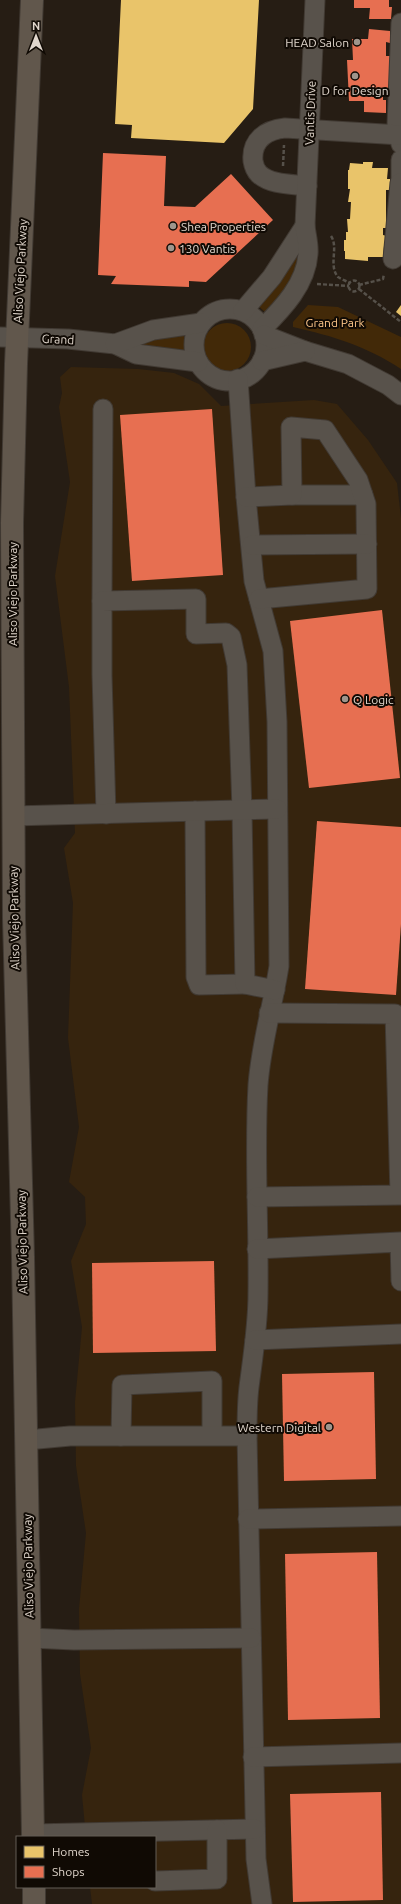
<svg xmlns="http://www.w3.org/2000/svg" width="401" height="1904" font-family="Ubuntu,sans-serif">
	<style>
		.built { fill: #36240e }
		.green { fill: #422908 }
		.homes { fill: #e9c46a }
		.shops { fill: #e76f51 }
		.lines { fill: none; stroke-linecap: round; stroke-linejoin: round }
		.minor-casing { stroke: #413a33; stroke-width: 21 }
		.major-casing { stroke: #413a33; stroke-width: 24 }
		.path { stroke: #56514a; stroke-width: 2.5; stroke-dasharray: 4 2; stroke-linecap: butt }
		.minor { stroke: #58524b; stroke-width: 19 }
		.major { stroke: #61574c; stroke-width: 22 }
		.poi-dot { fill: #9f958c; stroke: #100a04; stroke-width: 1.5 }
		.labels { text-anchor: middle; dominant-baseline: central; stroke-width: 4; stroke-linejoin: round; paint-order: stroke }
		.poi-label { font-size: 12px; fill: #e0d6cc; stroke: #100a04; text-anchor: start }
		.street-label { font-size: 12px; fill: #e0d6cc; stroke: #100a04 }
		.park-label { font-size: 12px; fill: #ffc88b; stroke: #100a04 }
	</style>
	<rect width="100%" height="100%" fill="#261d14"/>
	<polygon class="built" points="71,367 138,369 174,373 199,384 221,406 314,400 337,404 368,440 397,483 401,518 401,1904 92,1904 90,1887 155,1887 155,1837 86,1837 82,1795 91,1748 80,1674 79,1609 86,1533 76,1466 75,1402 82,1327 71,1261 86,1224 85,1197 69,1182 79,1127 68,1038 73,903 64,848 75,833 69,687 55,576 70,482 59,407 62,393 60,377"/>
	<g class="green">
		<polygon points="297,254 300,254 302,257 288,286 265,312 255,303"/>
		<path d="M308 305 338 307 401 337V369C366 346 333 336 293 327V322Z"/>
		<circle cx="227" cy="347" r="24"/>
		<polygon points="184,333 185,352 130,344"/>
	</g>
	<g class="homes">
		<polygon points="121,0 259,0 253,109 224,143 131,138 132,125 115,124"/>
		<polygon points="363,162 373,162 372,168 388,168 387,179 390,179 390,190 386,190 386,228 383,228 383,235 387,236 386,246 384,246 383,257 368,257 368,261 345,259 345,251 344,251 344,240 346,240 346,232 348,232 347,219 350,219 351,202 348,202 350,189 348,189 348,170 349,170 350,163 363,164"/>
		<polygon points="401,305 401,316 396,312"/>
	</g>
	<g class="shops">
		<polygon points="354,0 389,0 389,7 392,7 391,19 369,19 370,8 354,8"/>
		<polygon points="369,29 390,31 390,43 386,42 386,56 394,56 390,92 383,91 383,100 386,100 386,113 364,112 364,101 349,101 347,60 353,60 352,39 368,39"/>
		<polygon points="103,153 166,156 164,206 195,207 231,174 273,220 206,282 189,281 189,287 111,284 116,276 98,275"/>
		<polygon points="212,409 223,575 132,581 120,415"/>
		<polygon points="382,610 400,778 309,788 290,621"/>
		<polygon points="317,821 401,827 401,924 396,995 305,989"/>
		<polygon points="214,1261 216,1351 93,1353 92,1263"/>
		<polygon points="374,1372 376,1479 284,1481 282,1374"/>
		<polygon points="377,1552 380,1718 288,1720 285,1554"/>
		<polygon points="381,1792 383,1900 293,1902 290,1794"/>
	</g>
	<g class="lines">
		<defs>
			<g id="minor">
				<polyline points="401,23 397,125 401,144"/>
				<polyline points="401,160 401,184"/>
				<path d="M307 186C292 184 271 185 259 174 255 170 254 167 253 161 251 140 266 130 285 128L401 135"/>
				<polyline points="393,259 400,183"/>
				<circle cx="230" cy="345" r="36"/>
				<polyline points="243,311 272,277 305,226"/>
				<path d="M262 329C283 308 306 284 308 254 309 245 306 235 305 226L315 0"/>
				<polyline points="264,335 305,351 348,364 388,385 401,395"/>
				<polyline points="0,337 68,339 115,344 136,354 198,362"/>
				<polyline points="115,344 153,330 201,323"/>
				<polyline points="262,361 305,351"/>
				<path d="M238 379 246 497 254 581 273 651 277 722 279 966C273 1005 261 1044 258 1085 254 1154 259 1224 258 1294 258 1325 253 1356 249 1387 247 1403 247 1420 247 1436L256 1859 262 1904"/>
				<polyline points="292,495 363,495"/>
				<polyline points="246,497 292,495 291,427 325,430 358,480 366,504 367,589 259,599"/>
				<polyline points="252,545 367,544"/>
				<polyline points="102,601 103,409"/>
				<polyline points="195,811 196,977 199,985 245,984"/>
				<polyline points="106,814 102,675 102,601 196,599 196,634 226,633 231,637 237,665 242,810 245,984 275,990"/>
				<polyline points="13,816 277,809"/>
				<polyline points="257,1197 400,1195 395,1014 269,1013"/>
				<polyline points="257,1249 400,1242 401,1281"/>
				<polyline points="255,1340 401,1334"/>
				<polyline points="121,1436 122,1385 212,1381 212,1435"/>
				<polyline points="27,1440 70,1436 247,1436"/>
				<polyline points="248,1519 401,1516"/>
				<polyline points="30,1638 74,1640 251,1638"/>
				<polyline points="253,1757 401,1753"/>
				<polyline points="33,1834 255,1829"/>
				<polyline points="155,1881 217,1879 217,1830"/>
			</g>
			<g id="major">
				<polyline points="32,0 16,364 12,523 14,919 23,1257 33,1837"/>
				<polyline points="34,1887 34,1904"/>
			</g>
		</defs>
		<use href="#minor" class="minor-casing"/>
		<use href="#major" class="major-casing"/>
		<g class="path">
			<polyline points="283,166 284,145"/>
			<path d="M331 236C339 248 328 265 338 277 341 279 346 281 350 283"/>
			<circle cx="354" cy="286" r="5.5"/>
			<polyline points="317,284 349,286"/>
			<polyline points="359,285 383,279 384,274"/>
			<polyline points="359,289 401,322"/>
		</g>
		<use href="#minor" class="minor"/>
		<use href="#major" class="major"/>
	</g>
	<g class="poi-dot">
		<circle cx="357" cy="42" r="4"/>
		<circle cx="355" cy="76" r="4"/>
		<circle cx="173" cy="226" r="4"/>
		<circle cx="171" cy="248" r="4"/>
		<circle cx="345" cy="699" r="4"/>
		<circle cx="329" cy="1427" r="4"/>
	</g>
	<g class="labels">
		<g class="poi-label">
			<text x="349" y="42" text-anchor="end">HEAD Salon</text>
			<text x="355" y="90" text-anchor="middle">D for Design</text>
			<text x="181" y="226">Shea Properties</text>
			<text x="179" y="248">130 Vantis</text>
			<text x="353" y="699">Q Logic</text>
			<text x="321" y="1427" text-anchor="end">Western Digital</text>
		</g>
		<g class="street-label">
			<text transform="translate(310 113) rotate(-88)">Vantis Drive</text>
			<text transform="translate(20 271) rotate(-87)">Aliso Viejo Parkway</text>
			<text transform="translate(58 339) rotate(3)">Grand</text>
			<text transform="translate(12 594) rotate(-90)">Aliso Viejo Parkway</text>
			<text transform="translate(14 918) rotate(-91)">Aliso Viejo Parkway</text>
			<text transform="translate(22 1242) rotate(-91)">Aliso Viejo Parkway</text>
			<text transform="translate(28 1566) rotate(-91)">Aliso Viejo Parkway</text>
		</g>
		<g class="park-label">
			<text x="335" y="322">Grand Park</text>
		</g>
	</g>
	<rect x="16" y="1836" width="140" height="52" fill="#100a04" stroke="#635c54"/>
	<rect x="24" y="1846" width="20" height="12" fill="#e9c46a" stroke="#635c54"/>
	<text x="52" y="1856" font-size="12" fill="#e0d6cc">Homes</text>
	<rect x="24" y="1866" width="20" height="12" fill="#e76f51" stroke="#635c54"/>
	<text x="52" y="1876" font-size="12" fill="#e0d6cc">Shops</text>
	<g transform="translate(36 36)" stroke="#100a04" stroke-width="3" paint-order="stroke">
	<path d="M0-3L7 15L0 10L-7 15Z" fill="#e0d6cc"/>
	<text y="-6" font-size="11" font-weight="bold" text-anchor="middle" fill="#e0d6cc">N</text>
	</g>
</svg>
